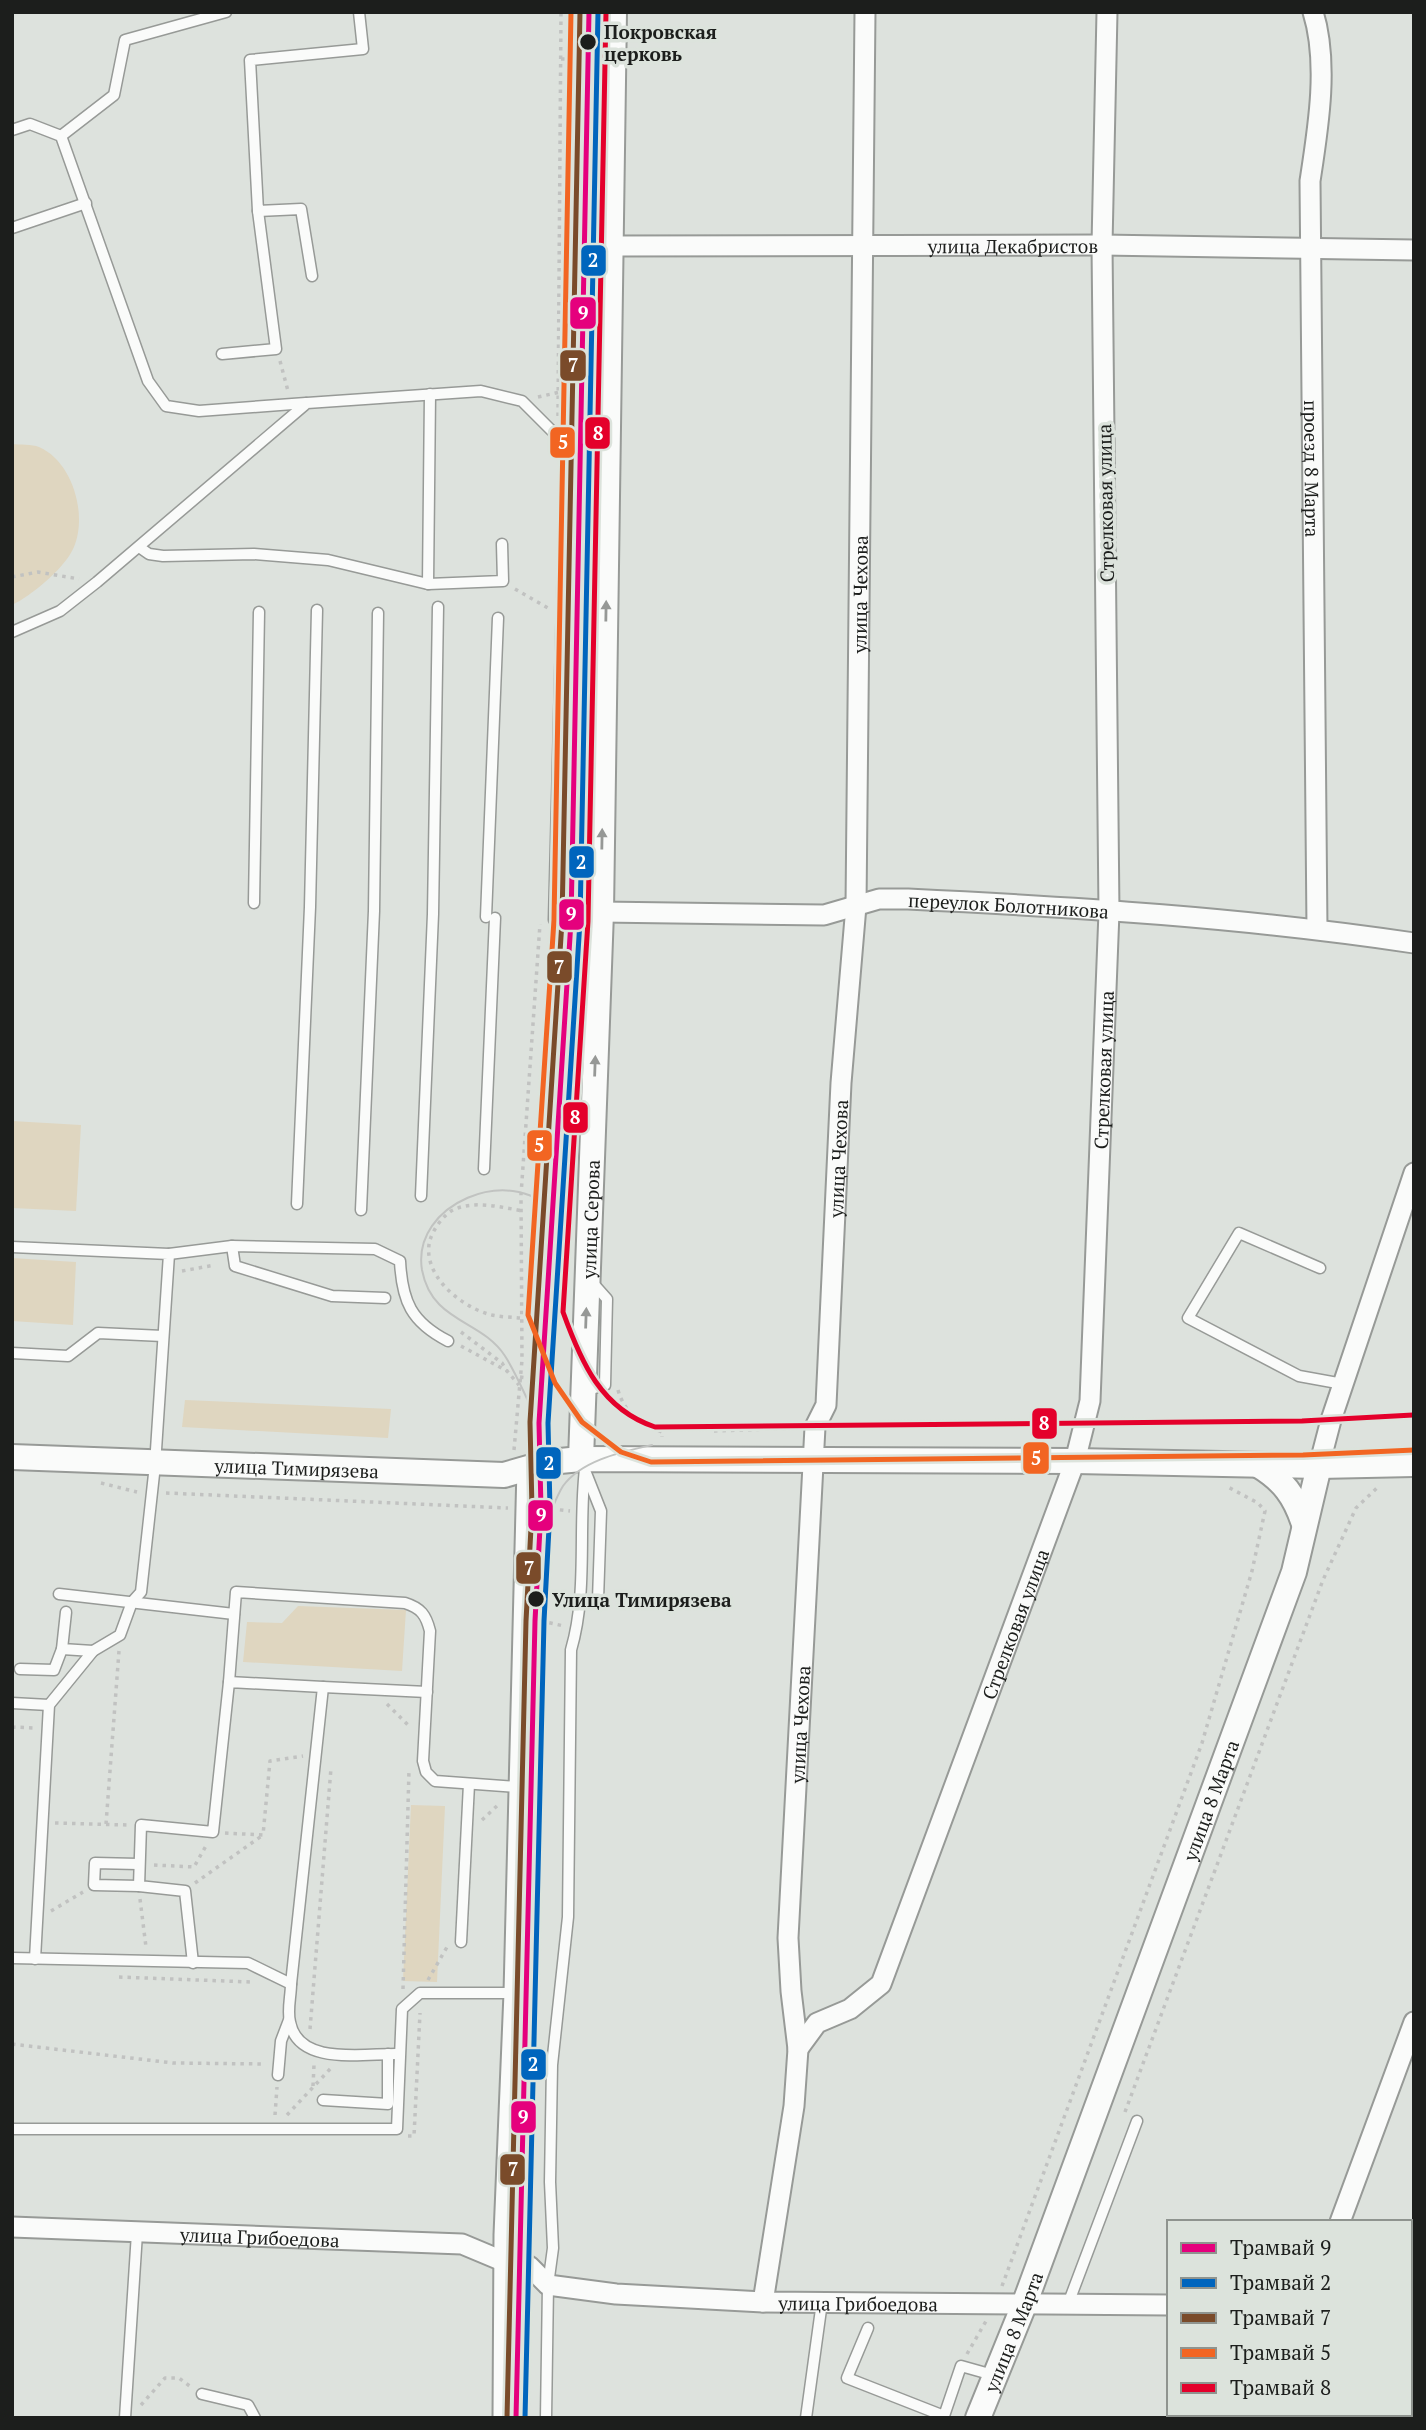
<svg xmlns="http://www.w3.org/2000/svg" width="1426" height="2430" font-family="'PT Serif',serif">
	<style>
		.green { fill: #dfd6c0 }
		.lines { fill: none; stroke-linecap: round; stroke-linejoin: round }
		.service-casing { stroke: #979a97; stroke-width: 13 }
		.minor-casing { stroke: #979a97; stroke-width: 23 }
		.tertiary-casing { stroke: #979a97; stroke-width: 28 }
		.path { stroke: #c1c2c1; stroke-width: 3.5; stroke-dasharray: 3.5 5; stroke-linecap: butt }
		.service { stroke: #fafbfa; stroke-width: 10 }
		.minor { stroke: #fafbfa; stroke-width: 19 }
		.tertiary { stroke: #fafbfa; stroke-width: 24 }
		.tram { stroke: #c1c3c1; stroke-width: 2 }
		.tram-1-casing { stroke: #dce3dc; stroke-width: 10 }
		.tram-2-casing { stroke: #dce3dc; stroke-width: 10 }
		.tram-3-casing { stroke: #dce3dc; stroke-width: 10 }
		.tram-4-casing { stroke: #dce3dc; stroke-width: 10 }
		.tram-5-casing { stroke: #dce3dc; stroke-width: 10 }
		.tram-1 { stroke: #e5007d; stroke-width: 5 }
		.tram-2 { stroke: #0065bd; stroke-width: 5 }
		.tram-3 { stroke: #7a4b2a; stroke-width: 5 }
		.tram-4 { stroke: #f26522; stroke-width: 5 }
		.tram-5 { stroke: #e4002b; stroke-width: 5 }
		.oneway { fill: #969896 }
		.stop-dot { fill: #1c1e1c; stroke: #dce3dc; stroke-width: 2.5 }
		.labels { text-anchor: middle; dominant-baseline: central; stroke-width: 7; stroke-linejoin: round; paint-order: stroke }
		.stop-label { font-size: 19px; font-weight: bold; fill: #1c1e1c; stroke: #dce3dc; text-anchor: start }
		.street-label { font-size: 19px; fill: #1c1e1c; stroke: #dce3dc }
		.line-badge { stroke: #dce3dc; stroke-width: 2.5 }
		.badge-label { font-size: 19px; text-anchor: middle; font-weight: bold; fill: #fff }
	</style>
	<rect width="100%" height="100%" fill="#dde2dd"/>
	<g class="green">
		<path d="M12 444C20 445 32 444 39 447 74 462 89 519 72 551 62 570 31 596 12 605Z"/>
		<polygon points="12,1121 81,1125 76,1211 12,1208"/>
		<polygon points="12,1258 76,1262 73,1325 12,1321"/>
		<polygon points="185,1400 391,1409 388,1438 182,1427"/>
		<polygon points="298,1606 406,1610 402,1671 243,1662 247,1622 282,1623"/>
		<polygon points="411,1805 445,1806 437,1982 403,1981"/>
	</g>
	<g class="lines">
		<defs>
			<g id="service">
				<polyline points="12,130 30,124 61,136 148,381 166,406 199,411 306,403"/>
				<polyline points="61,136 114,95 125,40 226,12"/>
				<polyline points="12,228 86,203"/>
				<polyline points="312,276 301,209 258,211 250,60 363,49 359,12"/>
				<polyline points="222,354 276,349 258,211"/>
				<polyline points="139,547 149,554 163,556 254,554 328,560 428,584 503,581 502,544"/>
				<polyline points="428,584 430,394"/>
				<polyline points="12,632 60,611 97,582 307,403 481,391 522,401 566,445 554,920 571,921 601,912"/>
				<polyline points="254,903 259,612"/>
				<polyline points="486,917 498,618"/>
				<polyline points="484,1169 495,918"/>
				<polyline points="421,1196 433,914 438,607"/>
				<polyline points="297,1204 310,907 317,610"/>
				<polyline points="361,1210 374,911 378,613"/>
				<polyline points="232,1246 235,1266 332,1296 385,1298"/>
				<polyline points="12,1247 169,1254 155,1465 141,1592 132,1602 120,1635 93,1651 49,1705 35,1959"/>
				<path d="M169 1254 232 1246 375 1249 400 1261C402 1301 411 1322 448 1341"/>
				<polyline points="1320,1268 1239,1233 1188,1318 1299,1376 1343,1384"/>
				<polyline points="12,1353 68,1356 98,1333 163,1336"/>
				<polyline points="584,1391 605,1385 607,1299 591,1281"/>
				<polyline points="586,1473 601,1511 598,1600"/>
				<polyline points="59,1594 234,1614"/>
				<polyline points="66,1612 62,1649 93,1651"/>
				<polyline points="20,1669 54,1670 62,1649"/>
				<path d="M229 1682 236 1592 405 1603C421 1608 426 1615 430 1631L423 1761 426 1772 435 1781 517 1787"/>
				<polyline points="323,1687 427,1692"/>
				<polyline points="12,1703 49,1705"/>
				<polyline points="138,1864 95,1863 94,1885 139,1886"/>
				<polyline points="461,1942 469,1784"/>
				<path d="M12 1958 248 1963 291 1984C291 1996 287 2010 290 2022 298 2067 366 2053 399 2054"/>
				<polyline points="193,1963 185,1891 139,1886 141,1825 213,1832 229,1682 323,1687 291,1984"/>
				<polyline points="278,2075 281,2041 289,2020"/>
				<polyline points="323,2100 388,2104 388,2054"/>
				<polyline points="12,2129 397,2129 402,2009 420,1993 514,1993"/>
				<polyline points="1068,2304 1137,2121"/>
				<polyline points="868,2328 847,2378 944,2416 961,2366 993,2375"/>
				<polyline points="202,2394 248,2405 255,2418"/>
				<polyline points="125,2418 137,2233"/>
				<path d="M546 2418 548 2285 553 2248 550 2182 552 2065 568 1917 571 1650C588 1592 578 1529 585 1469"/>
				<polyline points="806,2418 822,2302"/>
			</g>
			<g id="minor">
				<path id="s1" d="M1313 12C1329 63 1318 129 1310 181L1317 929"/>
				<path id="s2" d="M612 246 1102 245 1414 250"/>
				<path id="s3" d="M601 912 824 915 879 899H908C1077 907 1247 918 1414 943"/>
				<polyline points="1319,1466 1331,1420 1414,1173"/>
				<path id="s4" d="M798 2049 817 2023 850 2009 881 1984 1075 1461 1090 1401 1109 912 1102 245 1107 12"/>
				<polyline points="1340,2222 1414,2022"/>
				<path id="s5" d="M12 2227 462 2244 505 2262 529 2266 548 2285 616 2294 763 2302 1169 2305"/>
				<path id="s6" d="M763 2302 794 2106 798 2049 791 1991 788 1938 815 1427 826 1405 841 1083 856 906 865 12"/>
				<polyline points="1410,2306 1414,2306"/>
				<polyline points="503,2418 504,2235 514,1993 527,1468"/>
				<polyline points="1272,2418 1273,2414"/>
			</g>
			<g id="tertiary">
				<path id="s7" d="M12 1457 504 1475 549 1462 581 1459 1075 1461 1319 1466 1414 1464"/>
				<path id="s8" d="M581 1459 601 912 614 12"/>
				<path d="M1258 1465C1283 1480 1295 1496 1304 1524"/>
				<path id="s9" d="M978 2418 1024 2305 1294 1572 1319 1466"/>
			</g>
		</defs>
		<use href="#service" class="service-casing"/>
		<use href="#minor" class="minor-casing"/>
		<use href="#tertiary" class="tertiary-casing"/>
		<g class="path">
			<polyline points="561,59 594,59"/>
			<polyline points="280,361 288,391"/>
			<polyline points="538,397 560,392"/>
			<polyline points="558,416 561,12"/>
			<polyline points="566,425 570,71 584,58"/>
			<polyline points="12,577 38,572 79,579"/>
			<polyline points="515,589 548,608"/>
			<polyline points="182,1271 215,1265"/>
			<path d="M520 1318C510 1317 498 1317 488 1314 458 1305 421 1273 430 1240 433 1230 443 1215 453 1210 474 1200 500 1207 523 1211"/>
			<polyline points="461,1332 502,1363 507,1371"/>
			<polyline points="461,1346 507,1371 519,1385"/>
			<polyline points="520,1377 562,1382"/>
			<path d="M618 1390C625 1414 640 1423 662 1432V1437"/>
			<polyline points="1349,1420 1414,1417"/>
			<polyline points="1104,1421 1314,1420"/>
			<polyline points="835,1427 1065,1422"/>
			<polyline points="714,1431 796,1428"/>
			<polyline points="514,1450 522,1360 521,1195 540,924"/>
			<polyline points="101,1483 137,1492"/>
			<polyline points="166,1493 508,1508"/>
			<polyline points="543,1508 570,1511"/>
			<polyline points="541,1621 564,1626"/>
			<polyline points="387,1704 411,1728"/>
			<polyline points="12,1727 35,1728"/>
			<polyline points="482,1820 499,1804"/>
			<polyline points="55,1823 128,1825"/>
			<polyline points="106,1824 119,1651"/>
			<polyline points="225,1833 263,1835 270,1761 303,1756"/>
			<polyline points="154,1865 194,1867 207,1844"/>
			<polyline points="195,1883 263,1835"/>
			<polyline points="140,1899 146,1947"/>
			<polyline points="51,1911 83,1892"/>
			<polyline points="119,1977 251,1982"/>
			<polyline points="428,1980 447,1947"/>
			<polyline points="403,1989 409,1770"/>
			<polyline points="310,2029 331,1768"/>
			<polyline points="12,2044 173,2063 265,2064"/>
			<polyline points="313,2086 314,2065"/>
			<polyline points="1125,2112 1323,1580 1356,1508 1378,1487"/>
			<polyline points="275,2115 277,2087"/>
			<polyline points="287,2115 332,2067"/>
			<polyline points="408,2136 414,2136 420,2013"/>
			<polyline points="522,2235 537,2239"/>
			<polyline points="1002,2286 1202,1743 1252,1571 1265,1511 1258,1503 1228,1487"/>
			<polyline points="967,2354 986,2321"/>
			<polyline points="141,2405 165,2378 179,2378 191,2387"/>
		</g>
		<use href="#service" class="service"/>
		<use href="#minor" class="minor"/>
		<use href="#tertiary" class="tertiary"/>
		<g class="tram">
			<polyline points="555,1162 546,1148 546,1123 556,962 558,949 569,940"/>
			<path d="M539 1423C527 1401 518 1376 505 1356 481 1319 432 1323 422 1270 411 1203 512 1164 551 1211 556 1216 558 1224 562 1230"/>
			<path d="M547 1521C552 1510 556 1497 563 1486 582 1460 622 1452 652 1445"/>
		</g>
		<defs>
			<polyline id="tram-1" points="516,2418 535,1621 541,1509 539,1423 571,921 589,12"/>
			<polyline id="tram-2" points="525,2418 544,1621 550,1509 548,1423 580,921 598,12"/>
			<polyline id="tram-3" points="507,2418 526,1621 532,1509 530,1422 562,921 580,12"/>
			<polyline id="tram-4" points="571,12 554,920 528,1315 555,1383 582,1422 621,1452 651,1462 1303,1455 1414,1450"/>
			<path id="tram-5" d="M606 12 588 921 563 1312C581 1362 601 1409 655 1427L1302 1421 1413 1415"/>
		</defs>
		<use href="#tram-1" class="tram-1-casing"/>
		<use href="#tram-2" class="tram-2-casing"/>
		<use href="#tram-3" class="tram-3-casing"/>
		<use href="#tram-4" class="tram-4-casing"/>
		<use href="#tram-5" class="tram-5-casing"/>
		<use href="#tram-1" class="tram-1"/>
		<use href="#tram-2" class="tram-2"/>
		<use href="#tram-3" class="tram-3"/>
		<use href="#tram-4" class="tram-4"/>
		<use href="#tram-5" class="tram-5"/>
	</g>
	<defs><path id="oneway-solid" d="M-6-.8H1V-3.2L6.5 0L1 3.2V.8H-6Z" transform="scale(1.75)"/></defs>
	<g class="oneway">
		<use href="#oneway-solid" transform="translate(606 611) rotate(-89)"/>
		<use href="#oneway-solid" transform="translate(602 839) rotate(-89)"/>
		<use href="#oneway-solid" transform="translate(595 1066) rotate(-88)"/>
		<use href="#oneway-solid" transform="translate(586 1318) rotate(-88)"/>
	</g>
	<g class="stop-dot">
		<circle cx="588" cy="42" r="9"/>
		<circle cx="536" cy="1599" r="9"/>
	</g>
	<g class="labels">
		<g class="stop-label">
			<text x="604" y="31">Покровская<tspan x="604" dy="22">церковь</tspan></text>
			<text x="552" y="1599">Улица Тимирязева</text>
		</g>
		<g class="street-label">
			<text stroke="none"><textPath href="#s2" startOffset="401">улица Декабристов</textPath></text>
			<text stroke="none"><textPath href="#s1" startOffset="458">проезд 8 Марта</textPath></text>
			<text transform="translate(1105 503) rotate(-91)">Стрелковая улица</text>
			<text stroke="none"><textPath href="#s6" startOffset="1715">улица Чехова</textPath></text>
			<text stroke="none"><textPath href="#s3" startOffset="410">переулок Болотникова</textPath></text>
			<text stroke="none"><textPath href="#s4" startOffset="1059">Стрелковая улица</textPath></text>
			<text stroke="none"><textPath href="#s6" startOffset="1150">улица Чехова</textPath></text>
			<text stroke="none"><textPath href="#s8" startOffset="240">улица Серова</textPath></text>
			<text stroke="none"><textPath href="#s7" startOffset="285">улица Тимирязева</textPath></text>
			<text stroke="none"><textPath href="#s4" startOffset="492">Стрелковая улица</textPath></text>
			<text stroke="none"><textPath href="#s6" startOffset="581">улица Чехова</textPath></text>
			<text stroke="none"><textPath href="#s9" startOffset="660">улица 8 Марта</textPath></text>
			<text stroke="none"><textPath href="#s5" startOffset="248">улица Грибоедова</textPath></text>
			<text stroke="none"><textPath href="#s5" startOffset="859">улица Грибоедова</textPath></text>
			<text stroke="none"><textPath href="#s9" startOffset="93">улица 8 Марта</textPath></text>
		</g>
	</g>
	<g class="line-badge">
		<rect x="580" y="244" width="27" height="33" rx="7" fill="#0065bd"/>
		<rect x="569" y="296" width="28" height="34" rx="7" fill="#e5007d"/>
		<rect x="559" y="349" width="28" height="33" rx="7" fill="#7a4b2a"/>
		<rect x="584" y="416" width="27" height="34" rx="7" fill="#e4002b"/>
		<rect x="549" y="426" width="27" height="33" rx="7" fill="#f26522"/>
		<rect x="568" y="845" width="27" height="34" rx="7" fill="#0065bd"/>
		<rect x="558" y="898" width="27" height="33" rx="7" fill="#e5007d"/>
		<rect x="546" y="950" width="27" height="34" rx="7" fill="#7a4b2a"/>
		<rect x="562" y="1101" width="27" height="33" rx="7" fill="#e4002b"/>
		<rect x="526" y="1129" width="27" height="33" rx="7" fill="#f26522"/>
		<rect x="1031" y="1407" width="27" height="33" rx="7" fill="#e4002b"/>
		<rect x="1022" y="1441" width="28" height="34" rx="7" fill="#f26522"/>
		<rect x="535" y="1446" width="27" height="34" rx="7" fill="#0065bd"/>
		<rect x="527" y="1499" width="27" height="33" rx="7" fill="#e5007d"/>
		<rect x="515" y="1551" width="27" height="34" rx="7" fill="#7a4b2a"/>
		<rect x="520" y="2048" width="27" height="33" rx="7" fill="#0065bd"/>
		<rect x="510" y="2100" width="27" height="34" rx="7" fill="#e5007d"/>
		<rect x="499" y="2153" width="27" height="33" rx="7" fill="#7a4b2a"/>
	</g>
	<g class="badge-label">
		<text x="593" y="267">2</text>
		<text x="583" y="320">9</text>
		<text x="573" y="372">7</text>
		<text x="598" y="440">8</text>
		<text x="563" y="449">5</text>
		<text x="581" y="869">2</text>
		<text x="571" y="921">9</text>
		<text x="559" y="974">7</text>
		<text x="575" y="1124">8</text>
		<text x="539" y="1152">5</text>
		<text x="1044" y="1430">8</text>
		<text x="1036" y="1465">5</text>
		<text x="549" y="1470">2</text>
		<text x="541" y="1522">9</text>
		<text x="529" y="1575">7</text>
		<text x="533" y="2071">2</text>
		<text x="523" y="2124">9</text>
		<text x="513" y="2176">7</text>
	</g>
	<rect width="1426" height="2430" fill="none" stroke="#1c1e1c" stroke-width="28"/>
	<rect x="1167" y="2220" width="245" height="196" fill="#dce3dc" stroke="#8f948f" stroke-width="2"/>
	<rect x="1181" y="2243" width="35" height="10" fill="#e5007d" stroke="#8f948f" stroke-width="2"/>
	<text x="1230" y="2255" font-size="21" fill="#1c1e1c">Трамвай 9</text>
	<rect x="1181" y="2278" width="35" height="10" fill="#0065bd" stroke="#8f948f" stroke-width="2"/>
	<text x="1230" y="2290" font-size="21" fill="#1c1e1c">Трамвай 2</text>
	<rect x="1181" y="2313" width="35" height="10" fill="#7a4b2a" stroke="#8f948f" stroke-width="2"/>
	<text x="1230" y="2325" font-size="21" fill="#1c1e1c">Трамвай 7</text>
	<rect x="1181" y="2348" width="35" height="10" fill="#f26522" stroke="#8f948f" stroke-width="2"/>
	<text x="1230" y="2360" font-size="21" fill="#1c1e1c">Трамвай 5</text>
	<rect x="1181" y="2383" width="35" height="10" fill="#e4002b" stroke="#8f948f" stroke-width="2"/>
	<text x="1230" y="2395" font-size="21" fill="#1c1e1c">Трамвай 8</text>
</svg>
